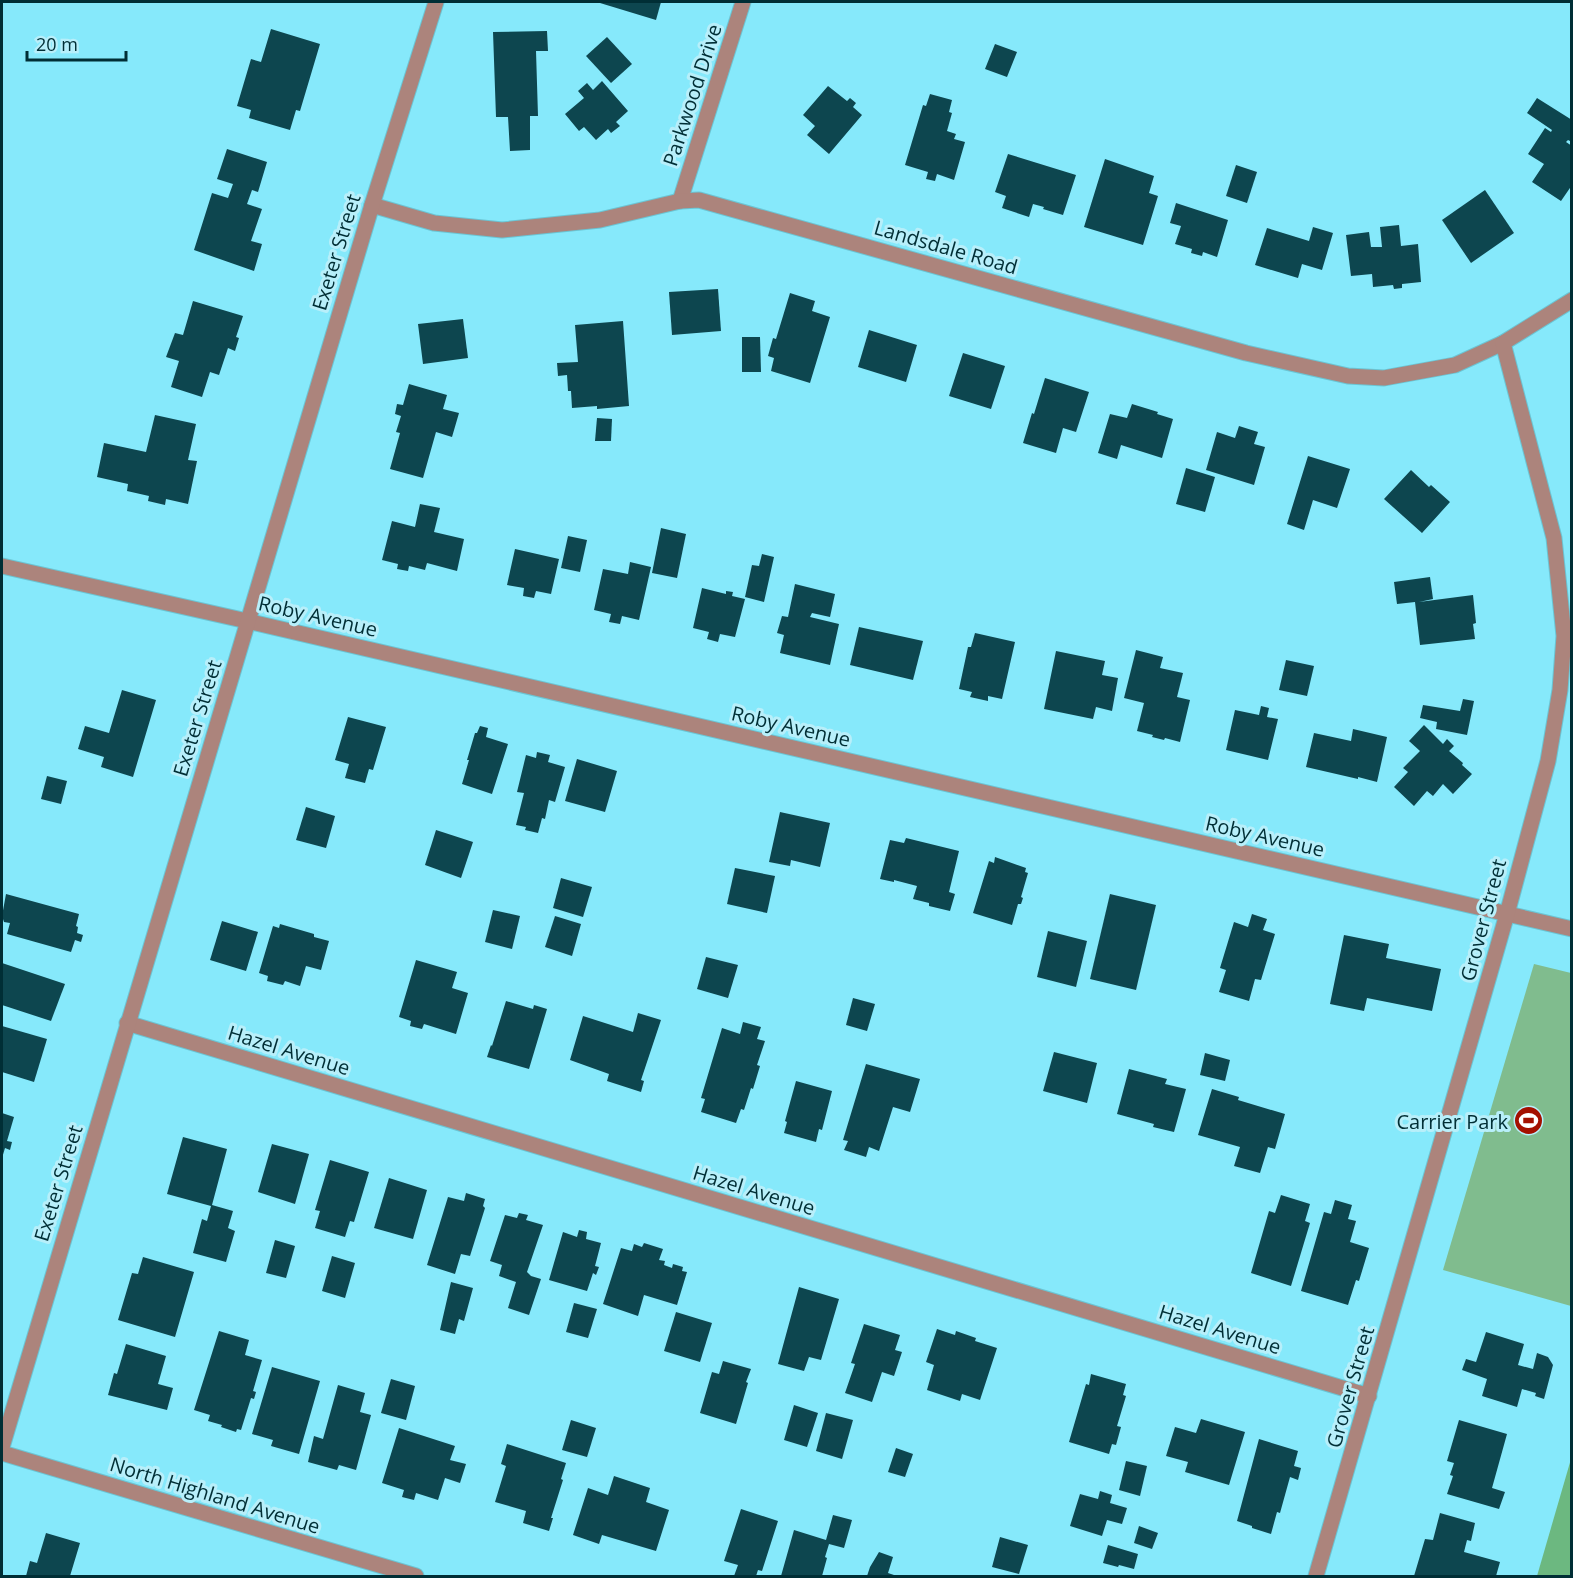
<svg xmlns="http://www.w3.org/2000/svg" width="1573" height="1578" font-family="'Open Sans',sans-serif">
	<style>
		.green { fill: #80bc8e }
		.forest { fill: #6cb880 }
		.building { fill: #0d464f }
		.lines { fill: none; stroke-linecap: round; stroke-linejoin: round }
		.minor-casing { stroke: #6bc4d3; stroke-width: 17 }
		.minor { stroke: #ac847c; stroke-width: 15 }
		.labels { text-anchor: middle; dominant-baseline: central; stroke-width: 6; stroke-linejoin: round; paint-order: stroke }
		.street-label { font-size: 20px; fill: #002e35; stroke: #b8effa }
		.poi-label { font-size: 20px; fill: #002e35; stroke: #b8effa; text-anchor: end }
	</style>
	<rect width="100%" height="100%" fill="#86e9fb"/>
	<polygon class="green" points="1534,964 1571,973 1571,1306 1443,1270"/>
	<polygon class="forest" points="1571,1459 1571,1576 1537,1576"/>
	<g class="building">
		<polygon points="601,2 661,2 656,20 600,3"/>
		<polygon points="271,29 320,44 300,111 296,110 290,130 249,118 251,110 237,106 251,59 261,62"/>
		<polygon points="547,31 548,51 536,51 538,116 530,116 530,150 510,151 508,117 496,117 493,32"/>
		<polygon points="607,37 632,64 611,83 586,56"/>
		<polygon points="995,44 1017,52 1007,77 985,69"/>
		<polygon points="602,81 628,111 616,122 620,126 611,133 608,129 596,140 584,127 579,131 565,114 584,98 578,91 587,83 593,90"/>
		<polygon points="828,86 847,101 850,98 856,103 853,107 862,115 829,154 807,135 815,126 803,115"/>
		<polygon points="930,94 952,100 949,112 952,113 947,131 956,134 954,139 965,142 954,180 937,174 935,181 926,179 928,172 905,165 923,105 926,106"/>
		<polygon points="1537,98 1572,120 1572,142 1568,140 1566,142 1572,146 1572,185 1561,201 1532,182 1544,164 1528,154 1545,128 1551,132 1552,130 1527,113"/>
		<polygon points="227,149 267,162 258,192 252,190 247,204 262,209 251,241 262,244 254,271 194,250 212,193 228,198 233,184 217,179"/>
		<polygon points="1008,154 1076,175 1063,215 1043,209 1044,207 1033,204 1029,217 1002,208 1006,196 995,192"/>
		<polygon points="1105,159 1154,176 1149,193 1158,196 1143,245 1084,227"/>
		<polygon points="1236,165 1257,172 1247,203 1226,196"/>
		<polygon points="1485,190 1514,233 1471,263 1442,220"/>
		<polygon points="1176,203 1228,220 1217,257 1203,252 1202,256 1191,253 1192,249 1175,244 1181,226 1170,223"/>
		<polygon points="1399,225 1401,246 1418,244 1421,282 1402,284 1402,288 1394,289 1393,285 1373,287 1372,274 1351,276 1346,235 1369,232 1371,247 1382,247 1380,227"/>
		<polygon points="1313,227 1333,233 1322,270 1302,264 1298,278 1255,265 1267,228 1309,241"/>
		<polygon points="718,289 721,331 672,335 669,292"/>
		<polygon points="790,293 815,301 812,311 830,317 810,383 771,371 774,358 768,356 773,338 776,339"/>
		<polygon points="193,301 243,316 236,337 239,338 235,351 228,348 219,375 210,372 202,397 171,387 179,361 166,357 175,333 183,335"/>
		<polygon points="463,319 468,358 423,364 418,324"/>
		<polygon points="623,321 629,406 597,409 597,406 572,408 571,391 568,391 567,375 558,376 557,363 578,362 575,325"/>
		<polygon points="869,330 917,345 906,382 858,367"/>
		<polygon points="742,337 760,337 761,372 742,372"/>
		<polygon points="963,353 1005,366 991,409 949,396"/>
		<polygon points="1045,378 1089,392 1076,432 1063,428 1056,453 1023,443 1032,413 1034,414"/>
		<polygon points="409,384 447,395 443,409 459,413 452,437 436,432 423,478 390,469 400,433 396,432 401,416 395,414 397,404 403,405"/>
		<polygon points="1132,404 1158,412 1157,414 1173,419 1162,458 1121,445 1117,459 1098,453 1110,414 1127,418"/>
		<polygon points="155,415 196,424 188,460 197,461 188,504 166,499 165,505 148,501 149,496 127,491 128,484 97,477 104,443 146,452"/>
		<polygon points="597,418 612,419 611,441 595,441"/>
		<polygon points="1239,426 1258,432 1254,444 1265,447 1254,485 1206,470 1217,432 1235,438"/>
		<polygon points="1308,456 1350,469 1337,508 1313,500 1304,530 1287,524"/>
		<polygon points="1186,468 1215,477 1205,512 1176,504"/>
		<polygon points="1411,470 1429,487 1431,485 1450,502 1422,533 1384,499"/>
		<polygon points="420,504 440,508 434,532 464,539 457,571 427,563 425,570 409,566 408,571 397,569 398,564 382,560 392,521 415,527"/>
		<polygon points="661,528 686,534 677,578 652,573"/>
		<polygon points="568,536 587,540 580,572 561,568"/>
		<polygon points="515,549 559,559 551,594 536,591 534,598 523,596 524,588 507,585"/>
		<polygon points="762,554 774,557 764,602 745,597 752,565 759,566"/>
		<polygon points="630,562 651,567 639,620 622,616 620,624 609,622 611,614 594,610 603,569 628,574"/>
		<polygon points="1430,577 1433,599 1419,602 1473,595 1476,623 1473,624 1475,639 1420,645 1415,602 1397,604 1394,582"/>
		<polygon points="795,584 835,594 830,617 812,613 810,617 839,624 830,665 780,653 784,635 777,633 782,616 788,617"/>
		<polygon points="702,588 726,594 726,591 733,592 732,596 745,599 735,637 720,634 718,642 707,639 709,632 693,628"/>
		<polygon points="859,627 923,641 913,680 850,665"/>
		<polygon points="975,633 1015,642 1002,699 988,696 988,701 970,697 972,692 959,689 968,647 971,647"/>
		<polygon points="1136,650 1163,657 1160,668 1183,673 1177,697 1190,700 1180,742 1165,738 1164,740 1152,737 1153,735 1137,731 1144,703 1124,698"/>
		<polygon points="1056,651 1105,661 1102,675 1118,678 1112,711 1096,707 1093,719 1044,709"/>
		<polygon points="1286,660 1314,666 1307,696 1279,690"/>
		<polygon points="122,690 156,700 133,777 101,767 104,757 78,749 85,726 109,733"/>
		<polygon points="1463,699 1474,701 1467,735 1436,729 1437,722 1420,718 1423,705 1460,711"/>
		<polygon points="1261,706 1269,708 1267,717 1278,719 1268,760 1226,750 1235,710 1259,715"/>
		<polygon points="348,717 386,727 373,770 369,769 365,783 345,778 349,764 335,760"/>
		<polygon points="1424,725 1443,744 1447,739 1454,746 1449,751 1463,763 1462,765 1472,774 1453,794 1443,784 1433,796 1427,791 1414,806 1394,787 1408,772 1403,768 1420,751 1409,741"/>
		<polygon points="480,726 488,728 486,737 508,744 492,794 462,784 469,760 467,760 475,733 477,733"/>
		<polygon points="1353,729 1387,737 1377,782 1358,777 1358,779 1306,767 1314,733 1351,741"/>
		<polygon points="537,752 550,755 548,762 565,767 555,802 549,800 545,819 542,818 538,833 525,830 526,827 516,825 524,793 517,792 526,755 536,758"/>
		<polygon points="577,759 617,771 605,812 565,801"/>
		<polygon points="47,776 67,781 61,804 41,799"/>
		<polygon points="306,807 335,816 326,848 296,840"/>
		<polygon points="780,812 830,823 820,867 791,860 790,866 769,862"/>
		<polygon points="436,830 473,842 461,878 425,865"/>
		<polygon points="906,838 959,851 949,892 955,894 950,911 929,906 929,903 913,899 917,886 894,880 894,882 880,879 890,840 904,843"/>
		<polygon points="995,857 1026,868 1025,872 1028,873 1021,897 1023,898 1021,904 1018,904 1012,925 973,913 989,861 994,863"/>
		<polygon points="735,868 775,876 767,913 727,904"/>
		<polygon points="561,878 592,887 583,917 553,908"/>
		<polygon points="6,894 79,914 76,926 78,927 77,933 83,935 81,942 75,940 71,952 7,934 10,923 4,922 2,916"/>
		<polygon points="1110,894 1156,905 1136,990 1090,979"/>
		<polygon points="493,910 520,916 512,949 485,942"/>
		<polygon points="1252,914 1267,919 1263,930 1275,934 1261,980 1255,979 1249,1001 1219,992 1226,970 1220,968 1234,922 1248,927"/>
		<polygon points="555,916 581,924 572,956 545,947"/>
		<polygon points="222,921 258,932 246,971 210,960"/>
		<polygon points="280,924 314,934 314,937 329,941 321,970 306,966 300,986 285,981 283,985 267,981 268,976 259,973 273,926 279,928"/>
		<polygon points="1048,931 1087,941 1076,987 1037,977"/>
		<polygon points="1344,935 1389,944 1386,958 1441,969 1432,1011 1367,998 1364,1011 1330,1004"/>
		<polygon points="706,957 738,965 728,998 697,989"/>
		<polygon points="416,960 457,972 452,988 468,993 456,1034 424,1024 422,1029 410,1026 411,1021 399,1017"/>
		<polygon points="2,963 65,984 51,1021 2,1005"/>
		<polygon points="853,998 875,1004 867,1031 846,1025"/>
		<polygon points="506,1001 533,1009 534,1005 547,1009 529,1069 487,1057 491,1045 492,1046"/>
		<polygon points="638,1013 661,1020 641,1080 644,1081 641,1092 607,1081 609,1074 570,1060 583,1016 633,1032"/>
		<polygon points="743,1022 761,1027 757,1039 765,1041 757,1065 760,1066 753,1089 751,1088 744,1110 741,1109 736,1123 701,1112 705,1099 701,1098 722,1028 740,1034"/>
		<polygon points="2,1026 47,1039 34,1082 2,1072"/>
		<polygon points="1054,1052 1097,1063 1087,1103 1043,1091"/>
		<polygon points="1205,1053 1230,1060 1225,1081 1200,1075"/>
		<polygon points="866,1064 920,1079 910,1112 893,1107 879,1151 869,1147 866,1157 844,1150 848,1141 843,1140"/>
		<polygon points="1129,1069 1167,1079 1165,1084 1186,1089 1174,1132 1153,1127 1154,1124 1117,1114"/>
		<polygon points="796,1081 832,1091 822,1130 819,1129 816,1142 784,1133 787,1122 785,1121"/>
		<polygon points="1212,1089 1239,1097 1238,1100 1285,1114 1275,1149 1268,1147 1260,1173 1234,1166 1240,1147 1198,1135"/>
		<polygon points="2,1113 14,1117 7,1141 12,1142 10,1150 5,1148 2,1158"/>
		<polygon points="183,1137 227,1149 212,1205 233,1211 228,1228 235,1231 226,1262 193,1253 202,1219 207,1221 211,1206 167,1194"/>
		<polygon points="272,1144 309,1154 295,1204 258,1192"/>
		<polygon points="330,1160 369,1172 354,1222 350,1221 345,1237 315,1228 320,1211 315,1210"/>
		<polygon points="389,1178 427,1190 413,1239 374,1228"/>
		<polygon points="466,1193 485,1199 483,1206 485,1208 470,1256 461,1254 455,1274 427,1265 448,1197 464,1201"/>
		<polygon points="1281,1195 1310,1204 1305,1221 1310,1223 1291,1286 1251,1273 1269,1211 1275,1213"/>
		<polygon points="1335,1200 1352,1205 1348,1219 1356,1221 1350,1242 1369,1248 1359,1281 1356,1280 1348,1305 1301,1291 1324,1212 1331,1214"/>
		<polygon points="519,1213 528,1215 526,1220 543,1225 527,1272 531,1276 541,1279 529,1315 508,1308 516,1282 499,1276 502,1265 490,1261 505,1215 517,1218"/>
		<polygon points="579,1230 587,1232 586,1239 601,1243 595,1266 599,1267 596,1275 593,1273 587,1291 549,1280 563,1232 577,1237"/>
		<polygon points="275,1240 295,1246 286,1278 266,1273"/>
		<polygon points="644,1243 663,1249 659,1260 665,1261 664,1265 672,1268 673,1264 683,1267 682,1271 687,1272 677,1305 644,1295 638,1316 603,1304 621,1248 632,1251 634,1244 642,1247"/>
		<polygon points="332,1256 355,1263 345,1298 322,1291"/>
		<polygon points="143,1257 194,1272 175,1337 118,1320 132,1273 138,1274"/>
		<polygon points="451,1282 473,1288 464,1321 459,1319 455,1334 440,1330"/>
		<polygon points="799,1287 839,1299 821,1360 809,1357 804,1371 778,1364"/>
		<polygon points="574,1303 597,1309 588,1338 566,1332"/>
		<polygon points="676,1312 712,1323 700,1362 664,1351"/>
		<polygon points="864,1324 900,1335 895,1350 902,1352 894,1376 882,1372 872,1402 845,1393 855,1364 851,1363"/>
		<polygon points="937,1329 955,1335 956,1331 976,1338 975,1341 997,1348 980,1400 962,1394 960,1401 927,1390 934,1365 926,1362"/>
		<polygon points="219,1331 249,1340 245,1355 262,1360 253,1391 256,1392 254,1399 251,1398 241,1430 237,1429 236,1432 221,1427 222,1425 208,1421 210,1415 194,1410"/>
		<polygon points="1486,1332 1524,1344 1518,1365 1533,1369 1537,1353 1548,1357 1553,1365 1544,1399 1535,1396 1536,1393 1522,1389 1517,1407 1482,1396 1487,1379 1462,1370 1466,1359 1476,1362"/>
		<polygon points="126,1344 166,1356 158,1384 173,1388 167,1410 108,1395 114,1373 117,1374"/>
		<polygon points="723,1361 751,1369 746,1382 748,1383 736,1424 700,1413 712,1372 719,1374"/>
		<polygon points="272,1367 320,1381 299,1454 271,1446 273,1440 252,1434"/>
		<polygon points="1091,1374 1126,1384 1123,1395 1126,1396 1117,1426 1121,1427 1116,1445 1112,1444 1109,1454 1069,1442 1086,1384 1089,1385"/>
		<polygon points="391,1379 415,1386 406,1420 381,1413"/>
		<polygon points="338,1385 365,1393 360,1412 371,1415 356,1470 339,1465 337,1470 308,1462 314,1436 323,1439"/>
		<polygon points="794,1405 818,1413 807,1447 784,1440"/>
		<polygon points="826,1413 853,1420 842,1459 816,1451"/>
		<polygon points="1201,1419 1245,1432 1229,1485 1185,1472 1188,1462 1166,1456 1175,1427 1196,1433"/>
		<polygon points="571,1420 596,1428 587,1457 562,1450"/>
		<polygon points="1459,1420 1507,1434 1492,1488 1505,1492 1499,1509 1447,1494 1453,1476 1450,1475 1454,1463 1447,1461"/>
		<polygon points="399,1428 455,1446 450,1460 466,1464 460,1483 445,1478 438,1500 416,1493 414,1500 402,1497 404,1490 382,1483"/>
		<polygon points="1259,1439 1298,1451 1294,1466 1301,1468 1298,1480 1290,1477 1280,1513 1277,1512 1271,1534 1252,1528 1252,1526 1237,1521"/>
		<polygon points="507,1444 566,1463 561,1479 563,1480 551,1518 553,1518 549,1531 523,1523 526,1511 495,1502 506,1466 501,1464"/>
		<polygon points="896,1448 913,1454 905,1477 888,1472"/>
		<polygon points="1126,1461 1147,1466 1140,1496 1119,1490"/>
		<polygon points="614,1476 650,1488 646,1502 669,1510 656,1551 602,1535 599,1544 573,1535 588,1488 608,1495"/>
		<polygon points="1100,1491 1112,1495 1110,1503 1127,1508 1122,1524 1107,1520 1102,1536 1070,1526 1080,1494 1098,1499"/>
		<polygon points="741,1509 778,1521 762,1571 758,1570 756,1576 734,1576 738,1565 724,1561"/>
		<polygon points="1440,1513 1475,1523 1471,1541 1467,1540 1464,1552 1500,1562 1496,1576 1414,1576 1425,1539 1433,1540"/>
		<polygon points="833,1515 852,1520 844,1548 829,1544 825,1557 827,1558 822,1576 781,1576 794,1530 826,1540"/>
		<polygon points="1139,1526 1158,1533 1152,1549 1134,1543"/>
		<polygon points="46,1533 80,1543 70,1576 26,1576 30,1561 37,1563"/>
		<polygon points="1000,1537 1028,1545 1019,1574 992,1567"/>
		<polygon points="1108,1545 1138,1554 1134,1569 1119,1565 1118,1567 1103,1563"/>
		<polygon points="879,1552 893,1557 888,1573 897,1576 867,1576 870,1567"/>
	</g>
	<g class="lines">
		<defs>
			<g id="minor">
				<polyline points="680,201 743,2"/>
				<polyline points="372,205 434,223 502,230 600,220 680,201 699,200 1246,353 1348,376 1384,378 1455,365 1503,343"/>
				<polyline points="2,566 247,621 1572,929"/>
				<polyline points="127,1023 1369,1396"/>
				<polyline points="2,1447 372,205 436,2"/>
				<polyline points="2,1453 416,1576"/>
				<polyline points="1316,1576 1507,914 1548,761 1560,690 1564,636 1554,538 1503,343 1572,300"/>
			</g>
		</defs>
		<use href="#minor" class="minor-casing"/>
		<use href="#minor" class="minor"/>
	</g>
	<defs>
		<symbol id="stadium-disc" viewBox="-11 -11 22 22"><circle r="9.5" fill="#a41000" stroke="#b8effa"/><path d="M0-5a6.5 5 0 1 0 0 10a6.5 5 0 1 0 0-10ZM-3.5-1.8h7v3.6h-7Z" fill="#fff"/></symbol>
	</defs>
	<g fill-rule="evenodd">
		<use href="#stadium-disc" x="1512" y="1104" width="33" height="33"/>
	</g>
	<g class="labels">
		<g class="street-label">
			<text transform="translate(692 95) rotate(-72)">Parkwood Drive</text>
			<text transform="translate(946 247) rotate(16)">Landsdale Road</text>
			<text transform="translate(336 252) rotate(-73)">Exeter Street</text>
			<text transform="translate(318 616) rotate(13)">Roby Avenue</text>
			<text transform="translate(197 718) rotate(-73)">Exeter Street</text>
			<text transform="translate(791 726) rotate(13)">Roby Avenue</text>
			<text transform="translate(1265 836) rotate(13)">Roby Avenue</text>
			<text transform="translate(1483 920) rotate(-75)">Grover Street</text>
			<text transform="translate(289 1050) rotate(17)">Hazel Avenue</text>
			<text transform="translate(58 1183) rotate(-73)">Exeter Street</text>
			<text transform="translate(754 1190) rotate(17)">Hazel Avenue</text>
			<text transform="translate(1220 1329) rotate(17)">Hazel Avenue</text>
			<text transform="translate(1350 1387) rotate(-74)">Grover Street</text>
			<text transform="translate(215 1495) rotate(17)">North Highland Avenue</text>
		</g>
		<g class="poi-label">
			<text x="1508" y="1121">Carrier Park</text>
		</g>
	</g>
	<rect width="1573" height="1578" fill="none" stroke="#002e35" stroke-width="6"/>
	<path d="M27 51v9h99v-9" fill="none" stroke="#002e35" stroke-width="3"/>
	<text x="36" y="51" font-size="18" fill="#002e35" stroke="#b8effa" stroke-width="4.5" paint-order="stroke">20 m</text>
</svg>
